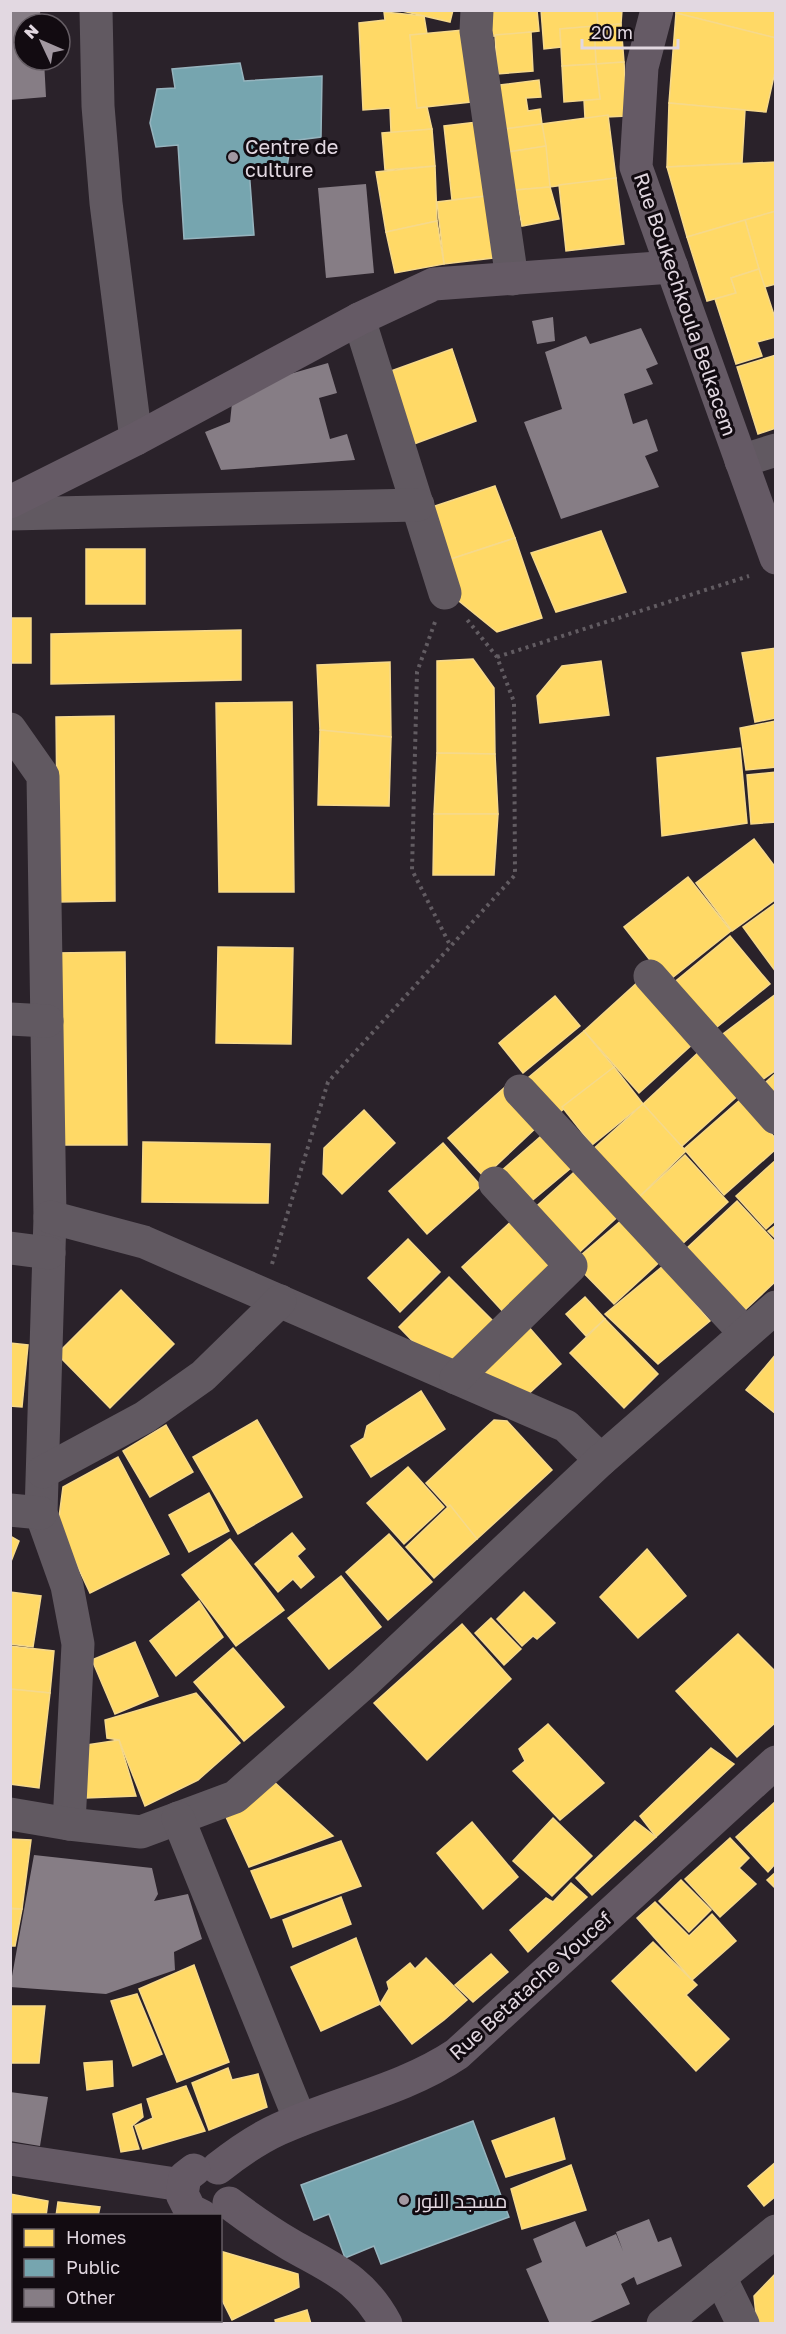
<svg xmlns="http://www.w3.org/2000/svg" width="786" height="2334" font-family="'Golos Text',Cairo,sans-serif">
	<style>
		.homes { fill: #ffd966; stroke: #f6d98b; stroke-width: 1.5 }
		.public { fill: #76a5af; stroke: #96b4be; stroke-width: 1.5 }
		.building { fill: #867d85 }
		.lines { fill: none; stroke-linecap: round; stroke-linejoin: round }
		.path { stroke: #625c62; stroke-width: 4; stroke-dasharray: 3 4.5; stroke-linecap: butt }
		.street { stroke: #615961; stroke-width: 33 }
		.secondary { stroke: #655a65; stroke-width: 33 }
		.poi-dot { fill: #a298a1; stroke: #120b11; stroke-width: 2 }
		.labels { text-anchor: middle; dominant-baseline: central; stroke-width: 6; stroke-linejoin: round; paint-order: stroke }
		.poi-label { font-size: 20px; fill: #e2d8e1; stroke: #120b11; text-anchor: start }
		.street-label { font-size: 20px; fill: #e2d8e1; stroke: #120b11 }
	</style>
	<rect width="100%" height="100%" fill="#2a222a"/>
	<g class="homes">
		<polygon points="398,10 453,10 450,22"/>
		<polygon points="485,10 537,10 539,31 487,37"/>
		<polygon points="541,10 597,10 598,26 560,29 561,47 544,49"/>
		<polygon points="597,10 622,10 621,24 598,26"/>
		<polygon points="677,10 776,10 776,38 676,13"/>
		<polygon points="384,12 424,16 427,34 410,35 417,108 427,107 432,129 391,133 390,108 363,110 359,23 385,20"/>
		<polygon points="676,13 776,38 776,67 766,112 669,103"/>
		<polygon points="621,24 624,62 596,64 594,26"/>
		<polygon points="594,26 596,64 562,66 560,29"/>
		<polygon points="463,30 471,102 417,108 410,35"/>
		<polygon points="531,32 533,71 497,74 495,35"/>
		<polygon points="624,62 627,116 585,118 584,100 600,99 596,64"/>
		<polygon points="596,64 600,99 564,102 562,66"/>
		<polygon points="539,80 541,97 526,98 528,111 540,109 542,124 497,130 492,86"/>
		<polygon points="669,103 745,110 742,163 667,167"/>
		<polygon points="608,115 616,178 550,187 542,124"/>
		<polygon points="477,122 486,196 452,200 444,126"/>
		<polygon points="542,124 546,146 508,152 497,130"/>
		<polygon points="432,129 435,166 385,170 382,133"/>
		<polygon points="546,146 550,187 515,190 508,152"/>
		<polygon points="776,162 776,211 687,237 667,167"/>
		<polygon points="435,166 437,221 386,232 376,172"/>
		<polygon points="616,178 624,244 566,251 559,185"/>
		<polygon points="550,187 559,219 522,226 515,190"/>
		<polygon points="486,196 493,258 444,264 437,202"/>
		<polygon points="776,211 776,284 764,287 745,220"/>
		<polygon points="745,220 759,269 731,278 736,293 707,301 687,237"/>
		<polygon points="437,221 444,264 395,273 386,232"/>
		<polygon points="759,269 776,321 776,337 757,342 762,356 736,364 715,299 736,293 731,278"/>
		<polygon points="452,349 476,421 414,444 391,371"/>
		<polygon points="776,355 776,428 758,434 737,367"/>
		<polygon points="495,486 515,538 448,560 432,507"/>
		<polygon points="601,531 626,592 556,612 531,553"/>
		<polygon points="515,538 542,618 497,632 459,601 448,560"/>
		<rect x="86" y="549" width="59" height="55"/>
		<rect x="10" y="618" width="21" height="45"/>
		<polygon points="241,630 241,680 51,684 51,634"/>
		<polygon points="776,648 776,718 755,722 742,653"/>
		<polygon points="473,659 494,688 495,754 437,753 437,661"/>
		<polygon points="601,661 609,715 540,723 537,696 562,666"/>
		<polygon points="390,662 391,737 320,730 317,665"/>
		<polygon points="292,702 294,892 219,892 216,703"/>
		<polygon points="114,716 115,901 58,902 56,717"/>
		<polygon points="776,721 776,767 746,770 740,728"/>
		<polygon points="320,730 391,737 389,806 318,805"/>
		<polygon points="740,748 747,823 662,836 657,758"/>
		<polygon points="437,753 495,754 498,814 434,814"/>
		<polygon points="776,772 776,822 751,824 747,775"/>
		<polygon points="434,814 498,814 494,875 433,875"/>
		<polygon points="754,839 776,868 776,899 732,931 696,883"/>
		<polygon points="688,877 731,931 667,982 624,927"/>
		<polygon points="776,903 776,972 743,927"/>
		<polygon points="730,936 770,984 712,1031 672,984"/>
		<polygon points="218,947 293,948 291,1044 216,1043"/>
		<polygon points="125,952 127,1145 58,1145 56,953"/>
		<polygon points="640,980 695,1042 639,1093 584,1031"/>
		<polygon points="776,994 776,1070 755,1085 719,1037"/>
		<polygon points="555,996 580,1026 523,1073 499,1043"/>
		<polygon points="584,1031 614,1067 553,1118 523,1082"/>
		<polygon points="702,1049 742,1092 681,1147 643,1104"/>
		<polygon points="614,1067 643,1104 592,1145 562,1107"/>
		<polygon points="776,1073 776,1109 758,1089"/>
		<polygon points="505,1087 539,1125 484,1177 448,1138"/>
		<polygon points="741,1099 776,1139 776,1149 724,1195 684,1149"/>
		<polygon points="643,1104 686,1151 637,1199 591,1151"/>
		<polygon points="364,1110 395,1143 342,1194 323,1174 324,1148"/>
		<polygon points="548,1130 577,1163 528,1204 500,1172"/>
		<polygon points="143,1142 270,1144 268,1203 142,1202"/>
		<polygon points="443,1143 481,1186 427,1234 389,1191"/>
		<polygon points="685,1155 728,1202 680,1246 637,1199"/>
		<polygon points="776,1160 776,1220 766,1229 736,1196"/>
		<polygon points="583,1164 625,1210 571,1260 529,1213"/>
		<polygon points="737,1201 776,1243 776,1281 745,1310 687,1248"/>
		<polygon points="631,1212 665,1257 614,1304 573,1262"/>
		<polygon points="515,1218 561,1267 507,1316 462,1267"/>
		<polygon points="776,1225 776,1239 768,1231"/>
		<polygon points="408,1239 440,1272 400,1312 368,1278"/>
		<polygon points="663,1266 710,1321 658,1364 605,1314"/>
		<polygon points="449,1277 498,1326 455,1368 431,1360 399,1327"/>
		<polygon points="121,1290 174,1344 110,1408 57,1354"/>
		<polygon points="585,1297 605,1319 586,1336 566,1314"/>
		<polygon points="605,1319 658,1374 624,1408 570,1353"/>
		<polygon points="527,1325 561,1364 525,1397 474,1373"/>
		<polygon points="10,1343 28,1345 22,1407 10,1406"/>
		<polygon points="776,1354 776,1414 746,1390"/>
		<polygon points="421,1391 445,1429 371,1477 351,1446 364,1438 367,1426"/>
		<polygon points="257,1420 302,1497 238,1534 193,1457"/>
		<polygon points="494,1420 507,1421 552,1470 477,1539 426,1483"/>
		<polygon points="166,1425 193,1472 150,1497 123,1451"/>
		<polygon points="118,1457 169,1554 90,1593 58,1525 63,1487"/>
		<polygon points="408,1467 444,1507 404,1544 367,1503"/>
		<polygon points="209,1493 229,1531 189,1552 169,1515"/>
		<polygon points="450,1505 477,1539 434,1578 406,1547"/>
		<polygon points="292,1533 305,1549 297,1556 314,1577 301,1588 293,1579 278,1592 255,1564"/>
		<polygon points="389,1534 432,1582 388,1620 346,1572"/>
		<polygon points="10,1536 19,1541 10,1564"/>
		<polygon points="230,1539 284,1610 236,1646 182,1575"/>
		<polygon points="647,1549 686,1596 638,1638 600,1597"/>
		<polygon points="341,1576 381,1627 329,1669 288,1618"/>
		<polygon points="10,1592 41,1596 33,1647 10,1644"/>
		<polygon points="524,1592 555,1623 537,1639 533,1636 522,1646 497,1619"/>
		<polygon points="199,1601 223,1637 176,1676 150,1641"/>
		<polygon points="491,1618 521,1649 504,1665 475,1633"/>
		<polygon points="462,1624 511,1679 427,1760 374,1703"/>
		<polygon points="738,1634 776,1672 776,1722 737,1757 676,1691"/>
		<polygon points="135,1642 158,1696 115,1714 92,1660"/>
		<polygon points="10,1646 54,1651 50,1693 10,1689"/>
		<polygon points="233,1648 284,1707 244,1741 194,1682"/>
		<polygon points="10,1689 50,1693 39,1788 10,1784"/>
		<polygon points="196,1693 240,1743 198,1780 145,1806 119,1740 107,1738 105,1720"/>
		<polygon points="548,1724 604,1783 560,1820 513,1771 525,1761 519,1749"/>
		<polygon points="119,1740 136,1796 86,1798 87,1745"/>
		<polygon points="711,1748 734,1764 656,1837 640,1816"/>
		<polygon points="272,1780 333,1836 249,1867 226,1817"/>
		<polygon points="775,1802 776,1863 768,1872 736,1837"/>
		<polygon points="553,1818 592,1856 552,1896 513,1861"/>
		<polygon points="635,1821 656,1837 592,1895 576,1878"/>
		<polygon points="472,1822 518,1877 483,1909 437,1853"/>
		<polygon points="730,1838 749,1858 739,1868 756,1884 720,1917 685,1879"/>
		<polygon points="10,1839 31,1840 22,1909 10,1908"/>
		<polygon points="341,1841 361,1886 271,1918 251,1871"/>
		<polygon points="776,1872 776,1889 767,1880"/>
		<polygon points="681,1880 711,1910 689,1932 659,1901"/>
		<polygon points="571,1883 587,1897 528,1952 510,1930 546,1898 553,1902"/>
		<polygon points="341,1897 351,1924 293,1947 283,1920"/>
		<polygon points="655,1902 689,1936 712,1914 736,1941 692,1980 637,1918"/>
		<polygon points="10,1909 22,1909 15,1946 10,1946"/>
		<polygon points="356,1938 380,2004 321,2031 291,1967"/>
		<polygon points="653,1942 697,1985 686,1995 729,2039 696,2071 612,1981"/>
		<polygon points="491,1954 508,1972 473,2002 455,1985"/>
		<polygon points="426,1958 467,2000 444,2020 412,2044 380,2004 389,1989 387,1982 410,1963 415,1969"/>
		<polygon points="194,1965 229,2062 177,2082 139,1989"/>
		<polygon points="137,1994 162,2054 133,2066 111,2001"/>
		<polygon points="10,2006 45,2006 39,2063 10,2063"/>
		<polygon points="112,2061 113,2086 87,2090 84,2063"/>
		<polygon points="228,2068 232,2080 258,2074 267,2107 209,2130 192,2083"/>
		<polygon points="186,2086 205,2131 143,2149 135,2126 153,2118 147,2099"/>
		<polygon points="141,2104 143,2117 132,2126 139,2149 121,2152 113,2114"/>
		<polygon points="554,2118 565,2159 506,2177 492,2141"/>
		<polygon points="776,2162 776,2196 764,2206 748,2186"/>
		<polygon points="571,2165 586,2210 522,2229 511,2189"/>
		<polygon points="10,2194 48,2201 46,2216 14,2216 14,2280 10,2280"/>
		<polygon points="58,2202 100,2207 98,2216 56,2216"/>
		<polygon points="220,2251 298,2274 299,2287 232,2320 220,2296"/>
		<polygon points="776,2273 776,2324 757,2324 754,2296"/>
		<polygon points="10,2288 14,2288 14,2320 58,2320 58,2324 10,2324"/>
		<polygon points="307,2310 311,2324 276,2324 275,2320"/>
		<polygon points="96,2320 177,2320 171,2324 97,2324"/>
	</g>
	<g class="public">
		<polygon points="240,63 244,81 322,76 321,137 291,141 287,167 249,169 254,235 184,239 178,145 156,147 150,123 157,89 175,88 172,69"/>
		<polygon points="473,2121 509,2217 381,2264 374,2246 345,2258 329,2214 314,2220 301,2185"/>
	</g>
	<g class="building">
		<polygon points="10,10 40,10 41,24 24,24 24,60 44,60 46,97 10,100"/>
		<polygon points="366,184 374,273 326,278 318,188"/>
		<polygon points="553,317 555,341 537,344 532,321"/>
		<polygon points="641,328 658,364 646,369 653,384 624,394 633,424 647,419 658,451 645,456 659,487 561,519 524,422 562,409 545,352 586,336 590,344"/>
		<polygon points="328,363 337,393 319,398 330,439 347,434 355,460 221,470 205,432 230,422 232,403 276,378"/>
		<polygon points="34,1855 152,1868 158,1894 154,1901 188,1894 202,1939 174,1952 175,1970 106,1994 10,1987"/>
		<polygon points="10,2092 48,2097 40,2146 10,2141"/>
		<polygon points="649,2219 658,2242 671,2237 682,2266 637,2285 634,2277 621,2284 630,2304 586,2324 550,2324 526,2269 542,2262 533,2239 575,2221 586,2247 616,2234 623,2251 616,2232"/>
	</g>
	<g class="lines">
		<g class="path">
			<polyline points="435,622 417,672 412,870 451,947"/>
			<polyline points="497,657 749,576"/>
			<polyline points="272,1264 328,1082 515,875 514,702 497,657 465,617"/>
		</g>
		<g class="street">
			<polyline points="96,10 98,106 106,203 136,439"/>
			<polyline points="477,10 476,31 512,279"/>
			<polyline points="359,319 445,593"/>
			<polyline points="741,461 776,450"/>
			<polyline points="10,514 418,505"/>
			<polyline points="10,729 43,776 50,1217 41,1513 67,1586 78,1644 69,1824"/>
			<polyline points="650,976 776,1118"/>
			<polyline points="10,1019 47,1021"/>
			<polyline points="520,1091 745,1333"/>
			<polyline points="50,1217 144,1242 566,1426 601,1460"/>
			<polyline points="10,1248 49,1253"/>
			<polyline points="456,1378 571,1266 495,1183"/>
			<polyline points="43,1472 145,1417 203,1376 280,1301"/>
			<polyline points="10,1510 41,1513"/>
			<polyline points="10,1814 69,1824 141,1832 235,1797 365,1682 601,1460 776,1307"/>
			<polyline points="178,1818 300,2120"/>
			<polyline points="720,2277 743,2324"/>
			<polyline points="663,2324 776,2231"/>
		</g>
		<g class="secondary">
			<polyline points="657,10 642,67 636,167 776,558"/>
			<polyline points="10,502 136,439 359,319 434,284 672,267"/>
			<polyline points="10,2159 182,2185"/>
			<path d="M218 2168C237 2153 257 2139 279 2129 338 2102 403 2090 457 2054L776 1762"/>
			<polyline points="194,2170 185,2177 182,2194 190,2210 202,2216"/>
			<path d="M229 2203C249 2218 269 2232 291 2245 333 2269 362 2279 386 2324"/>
		</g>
	</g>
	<g class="poi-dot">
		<circle cx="233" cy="157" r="6"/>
		<circle cx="404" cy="2200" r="6"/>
	</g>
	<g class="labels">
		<g class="poi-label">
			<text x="245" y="146">Centre de<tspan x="245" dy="23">culture</tspan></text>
			<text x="416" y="2200">مسجد النور</text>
		</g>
		<g class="street-label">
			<text transform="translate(686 304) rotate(71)">Rue Boukechkoula Belkacem</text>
			<text transform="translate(530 1985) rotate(-42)">Rue Betatache Youcef</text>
		</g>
	</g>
	<rect width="786" height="2334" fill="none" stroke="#e2d8e1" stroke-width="24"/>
	<rect x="12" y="2214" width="210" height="108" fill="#120b11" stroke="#655d64" stroke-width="1.5"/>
	<rect x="24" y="2229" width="30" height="18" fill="#ffd966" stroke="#655d64" stroke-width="1.5"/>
	<text x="66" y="2244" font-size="18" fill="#e2d8e1">Homes</text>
	<rect x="24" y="2259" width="30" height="18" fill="#76a5af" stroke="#655d64" stroke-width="1.5"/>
	<text x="66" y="2274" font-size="18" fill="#e2d8e1">Public</text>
	<rect x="24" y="2289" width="30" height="18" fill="#867d85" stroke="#655d64" stroke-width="1.5"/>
	<text x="66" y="2304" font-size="18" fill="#e2d8e1">Other</text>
	<g transform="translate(42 42) rotate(314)"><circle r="28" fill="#120b11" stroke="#655d64" stroke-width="1.5"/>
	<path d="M0-4.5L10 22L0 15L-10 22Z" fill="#a298a1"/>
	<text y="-9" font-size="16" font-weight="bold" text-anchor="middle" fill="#e2d8e1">N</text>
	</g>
	<path d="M582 39v9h96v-9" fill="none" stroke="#e2d8e1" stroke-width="3"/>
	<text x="591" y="39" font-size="18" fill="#e2d8e1" stroke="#120b11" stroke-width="4.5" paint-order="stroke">20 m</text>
</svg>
